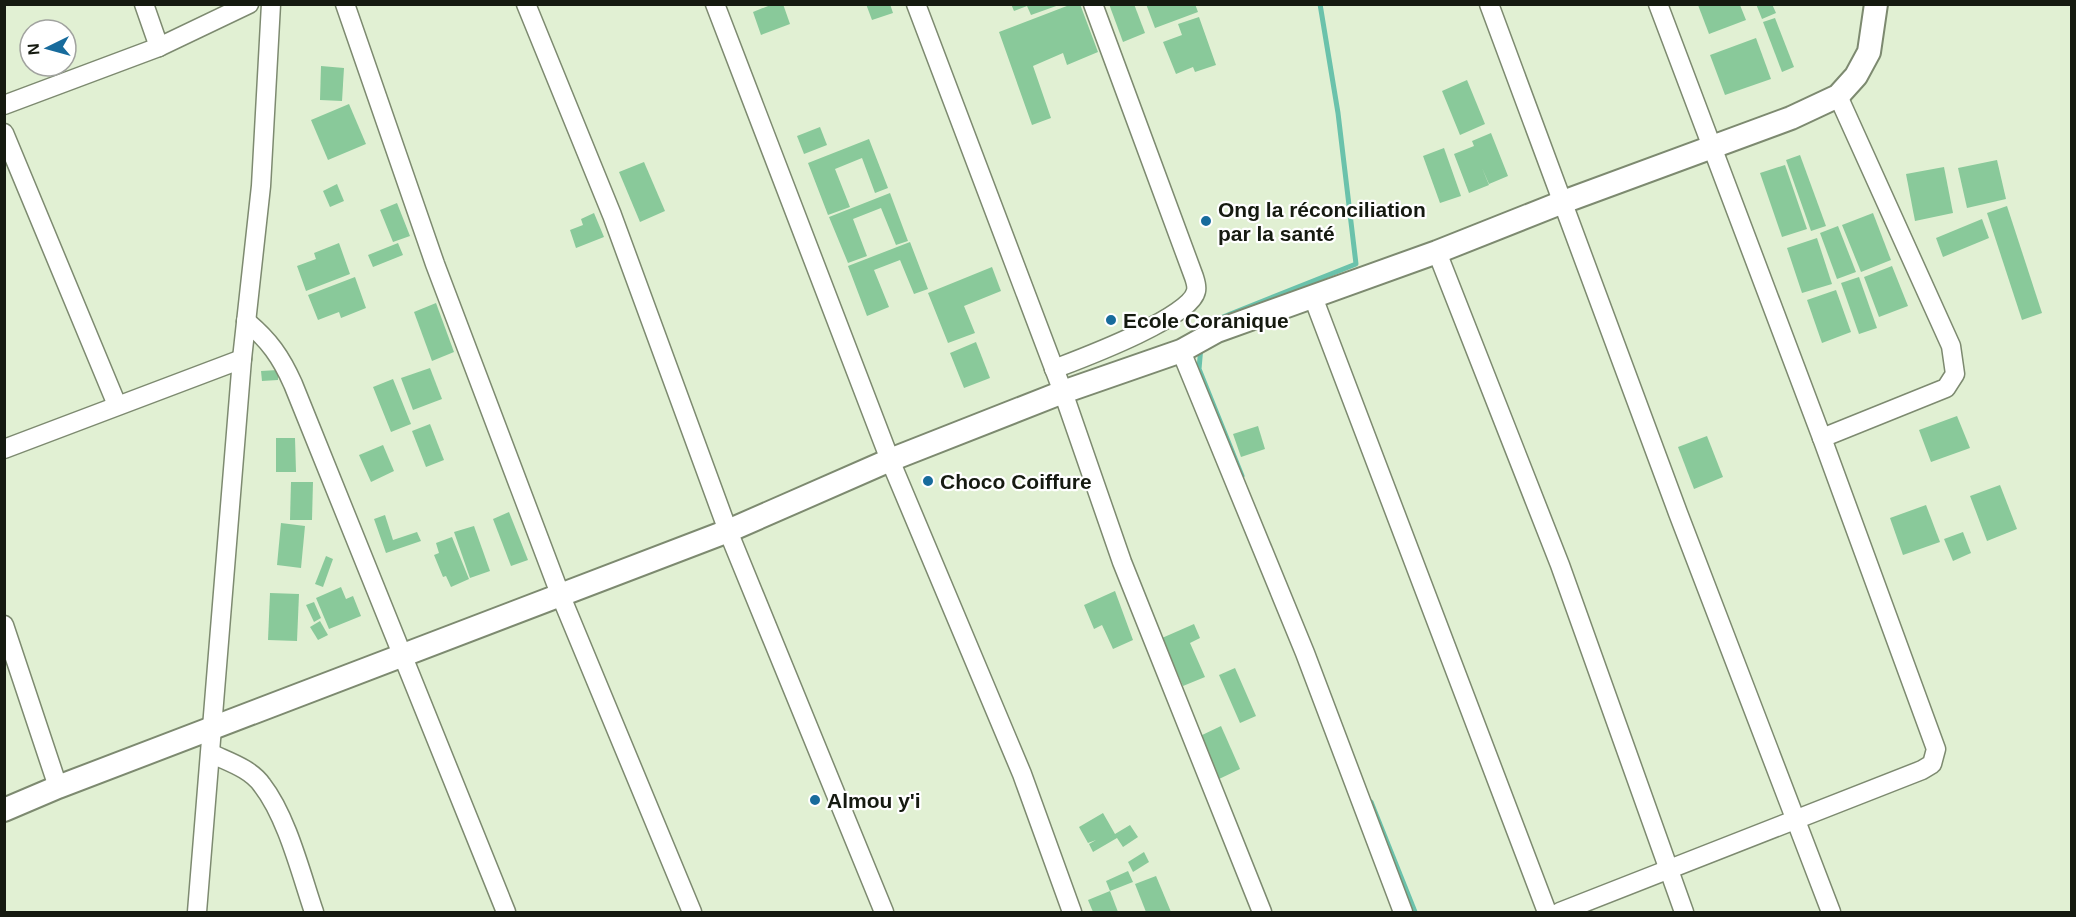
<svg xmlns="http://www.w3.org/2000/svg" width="2076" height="917" font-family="Arial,sans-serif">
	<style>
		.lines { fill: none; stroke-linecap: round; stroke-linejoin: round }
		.stream { stroke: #6ac2ab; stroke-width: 5 }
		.building { fill: #89c99a }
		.minor-casing { stroke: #7d8a70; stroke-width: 21 }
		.tertiary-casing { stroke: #7d8a70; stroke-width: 26 }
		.minor { stroke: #fff; stroke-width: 18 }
		.tertiary { stroke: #fff; stroke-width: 22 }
		.poi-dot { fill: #176b9c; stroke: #fff; stroke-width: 2 }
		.labels { text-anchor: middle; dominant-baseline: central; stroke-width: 4.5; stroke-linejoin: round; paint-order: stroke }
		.poi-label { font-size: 21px; font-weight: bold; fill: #151a10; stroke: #fff; text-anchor: start }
	</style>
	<rect width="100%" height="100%" fill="#e1f0d3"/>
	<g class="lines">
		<g class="stream">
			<polyline points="1202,331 1203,325 1356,264 1338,113 1320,4"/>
			<polyline points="1201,346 1199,369 1242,476"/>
			<polyline points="1371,802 1415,912"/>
		</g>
	</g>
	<g class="building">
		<polygon points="773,4 783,4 790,24 761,35 753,12"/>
		<polygon points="866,4 890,4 893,13 872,20"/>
		<polygon points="1011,4 1059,4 1059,5 1031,15 1027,6 1014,11"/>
		<polygon points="1072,4 1080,4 1098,52 1067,65 1063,53 1033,66 1051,118 1032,125 999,32"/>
		<polygon points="1109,4 1134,4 1145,33 1123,42"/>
		<polygon points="1146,4 1195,4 1198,12 1155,28"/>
		<polygon points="1756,4 1772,4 1776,13 1762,19"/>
		<polygon points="1698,5 1740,5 1746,20 1709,34"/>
		<polygon points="1199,17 1216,65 1195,72 1193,67 1176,74 1163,42 1182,35 1178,24"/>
		<polygon points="1775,18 1794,67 1782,72 1763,22"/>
		<polygon points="1756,38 1771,79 1725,95 1710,55"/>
		<polygon points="321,66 344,68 342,101 320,100"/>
		<polygon points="1467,80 1485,124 1460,135 1442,91"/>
		<polygon points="349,104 366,144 328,160 311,120"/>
		<polygon points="820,127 827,145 804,154 797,136"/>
		<polygon points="1491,133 1508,176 1489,184 1482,168 1489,185 1469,193 1454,154 1474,146 1472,141"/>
		<polygon points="869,139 888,188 875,193 862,158 835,169 850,207 828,215 808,163"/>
		<polygon points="1444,148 1461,196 1440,203 1423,156"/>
		<polygon points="1800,155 1826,226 1811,231 1786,160"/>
		<polygon points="1997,160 2006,199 1967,208 1958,168"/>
		<polygon points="644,162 665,211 640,222 619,172"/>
		<polygon points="1785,165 1807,229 1782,237 1760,173"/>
		<polygon points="1944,167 1953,213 1915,221 1906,174"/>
		<polygon points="337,184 344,201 330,207 323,191"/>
		<polygon points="890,193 908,241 896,245 881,208 853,219 867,256 848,263 829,217"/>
		<polygon points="397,203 410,236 393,242 380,210"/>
		<polygon points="2007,206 2042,313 2022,320 1987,213"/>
		<polygon points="594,213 604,237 576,248 570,230 583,225 581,219"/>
		<polygon points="1873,213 1891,260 1861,272 1842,225"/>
		<polygon points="1982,219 1989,238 1943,257 1936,238"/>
		<polygon points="1838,226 1856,272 1837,279 1820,233"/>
		<polygon points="1817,238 1832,284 1802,293 1787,248"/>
		<polygon points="910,242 928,289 914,294 900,260 874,270 889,307 867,316 848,266"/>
		<polygon points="339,243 350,274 306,291 297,266 316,259 314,253"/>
		<polygon points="398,243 403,255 373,267 368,255"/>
		<polygon points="1892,266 1908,306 1879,317 1864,277"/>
		<polygon points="992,267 1001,291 964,306 975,333 948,343 928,293"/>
		<polygon points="355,277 366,308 341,318 339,312 318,320 308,295"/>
		<polygon points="1859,277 1877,328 1859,334 1841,283"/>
		<polygon points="1836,290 1851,332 1822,343 1807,300"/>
		<polygon points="436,303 454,352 432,361 414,312"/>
		<polygon points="976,342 990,378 964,388 950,353"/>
		<polygon points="430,368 442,399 413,410 401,378"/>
		<polygon points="278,370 278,380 262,381 261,371"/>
		<polygon points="393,379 411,424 391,432 373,387"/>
		<polygon points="1957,416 1970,448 1931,462 1919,430"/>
		<polygon points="430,424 444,460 426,467 412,431"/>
		<polygon points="1258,426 1265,449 1241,457 1233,434"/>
		<polygon points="1707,436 1723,477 1694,489 1678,447"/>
		<polygon points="276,438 295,438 296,472 276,472"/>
		<polygon points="383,445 394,471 371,482 359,455"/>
		<polygon points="291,482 313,482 312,520 290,520"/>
		<polygon points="2000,485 2017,529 1987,541 1970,496"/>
		<polygon points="1926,505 1940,542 1903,555 1890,518"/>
		<polygon points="509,512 528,560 511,566 493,519"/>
		<polygon points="385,515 393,540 417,532 421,541 386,553 374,519"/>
		<polygon points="281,523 305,526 301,568 277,565"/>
		<polygon points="474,526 490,571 470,578 454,532"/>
		<polygon points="1963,532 1971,553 1953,561 1944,539"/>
		<polygon points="452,537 469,579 451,587 446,576 443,577 434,555 439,553 436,543"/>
		<polygon points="326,556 333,559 323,587 315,584"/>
		<polygon points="341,587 346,599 353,596 361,616 329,629 316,598"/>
		<polygon points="1115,591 1133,640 1113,649 1102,625 1094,629 1084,605"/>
		<polygon points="270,593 299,594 297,641 268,640"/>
		<polygon points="314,602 321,618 314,622 306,605"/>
		<polygon points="320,621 328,635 318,640 310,627"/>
		<polygon points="1194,624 1200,638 1190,643 1205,677 1183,686 1162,638"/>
		<polygon points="1235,668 1256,716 1240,723 1219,675"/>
		<polygon points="1221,726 1240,769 1217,780 1198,737"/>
		<polygon points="1103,813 1115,834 1130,825 1138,837 1123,847 1117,838 1093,852 1089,844 1096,840 1088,843 1079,827"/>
		<polygon points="1144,852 1149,862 1133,872 1128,862"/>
		<polygon points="1128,871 1133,882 1110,891 1106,881"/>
		<polygon points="1156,876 1171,912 1146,912 1135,884"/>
		<polygon points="1110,891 1118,912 1093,912 1088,900"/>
	</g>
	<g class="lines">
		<defs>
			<g id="minor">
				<polyline points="144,4 159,47"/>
				<polyline points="345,4 435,264 560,594 692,912"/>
				<polyline points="526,4 612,215 728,531 884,912"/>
				<polyline points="715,4 890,460 1022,774 1072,912"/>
				<polyline points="916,4 1063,392 1122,562 1262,912"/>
				<polyline points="1489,4 1678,513 1831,912"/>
				<polyline points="4,105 159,47 249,4"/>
				<polyline points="4,133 117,405"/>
				<polyline points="1437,252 1560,565 1684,912"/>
				<polyline points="1313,297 1547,912"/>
				<path d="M246 321C269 340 281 357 293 384L506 912"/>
				<polyline points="1181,351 1305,653 1403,912"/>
				<path d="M1054 369C1080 359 1191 318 1196 291 1197 287 1195 280 1194 277L1093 4"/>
				<polyline points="1822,438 1946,388 1955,374 1951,346 1838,96"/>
				<polyline points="4,449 242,359"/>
				<polyline points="4,625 58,787"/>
				<path d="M212 754C229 762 251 769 262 785 287 817 301 874 314 912"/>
				<polyline points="197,912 242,359 261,186 271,4"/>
				<polyline points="1560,912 1922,770 1932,764 1936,749 1822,438 1658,4"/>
			</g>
			<polyline id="tertiary" points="4,810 58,787 728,531 890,460 1063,392 1181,351 1217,331 1437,252 1563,202 1791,118 1838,96 1856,76 1869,52 1876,4"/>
		</defs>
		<use href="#minor" class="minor-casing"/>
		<use href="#tertiary" class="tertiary-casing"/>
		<use href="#minor" class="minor"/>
		<use href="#tertiary" class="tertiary"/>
	</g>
	<g class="poi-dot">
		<circle cx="1206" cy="221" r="6"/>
		<circle cx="1111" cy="320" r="6"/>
		<circle cx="928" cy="481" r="6"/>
		<circle cx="815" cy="800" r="6"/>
	</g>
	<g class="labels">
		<g class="poi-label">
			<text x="1218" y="209">Ong la réconciliation<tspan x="1218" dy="24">par la santé</tspan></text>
			<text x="1123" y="320">Ecole Coranique</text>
			<text x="940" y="481">Choco Coiffure</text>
			<text x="827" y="800">Almou y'i</text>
		</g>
	</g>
	<rect width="2076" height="917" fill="none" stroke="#151a10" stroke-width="12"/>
	<g transform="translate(48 48) rotate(265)"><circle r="28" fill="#ffffff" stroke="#a1a39f" stroke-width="1.5"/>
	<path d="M0-4.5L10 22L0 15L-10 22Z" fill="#176b9c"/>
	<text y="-9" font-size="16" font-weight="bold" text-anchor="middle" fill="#151a10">N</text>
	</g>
</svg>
